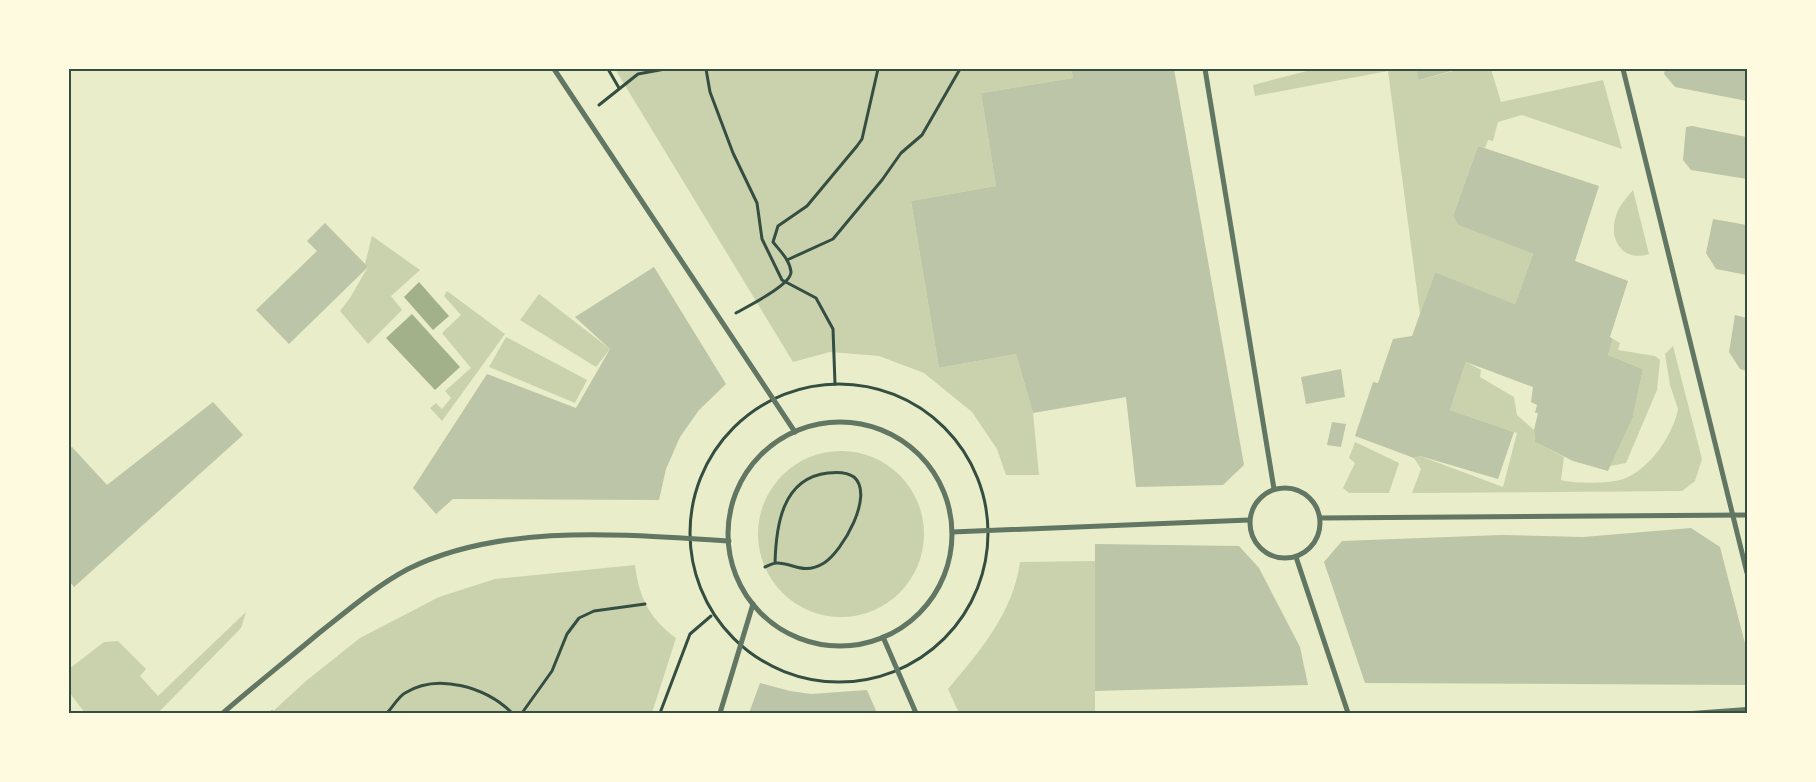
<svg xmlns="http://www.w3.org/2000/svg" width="1816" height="782" font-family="'Varela Round',sans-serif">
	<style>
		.green { fill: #cad2ad }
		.water { fill: #a3b18a }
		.building { fill: #bcc5a7 }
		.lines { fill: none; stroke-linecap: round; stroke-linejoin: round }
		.path { stroke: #344e41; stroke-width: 3 }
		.service { stroke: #617663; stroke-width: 4 }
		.minor { stroke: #617663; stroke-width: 5 }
		.neatline { fill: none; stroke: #344e41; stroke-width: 2 }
	</style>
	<rect width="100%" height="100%" fill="#e9edc9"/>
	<g class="green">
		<polygon points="615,69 1071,69 1073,78 981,93 996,186 911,201 939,368 1016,354 1033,413 1039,475 1006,475 997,449 972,412 924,373 879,356 830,352 793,362"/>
		<polygon points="1315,69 1416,69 1420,80 1460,69 1491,69 1501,102 1603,80 1622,149 1522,115 1498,122 1493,141 1488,140 1485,148 1478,146 1453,216 1458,225 1533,254 1515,304 1435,272 1420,314 1388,71 1255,96 1253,85"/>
		<path d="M1633 190 1649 254C1622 263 1607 238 1617 213 1620 205 1627 197 1633 190Z"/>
		<polygon points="372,236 420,270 391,296 402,310 368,344 340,311 350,298 368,267 365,264"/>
		<polygon points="447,291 505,334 442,421 430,408 436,403 442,409 451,398 445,391 471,368 442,333 461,315 444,296"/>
		<polygon points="539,294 610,349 596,367 520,320"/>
		<polygon points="506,337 587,380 575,403 489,367"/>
		<polygon points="1613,339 1620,343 1618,350 1655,356 1660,360 1657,390 1626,463 1610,466 1633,417 1643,369 1608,355"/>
		<path d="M1673 346 1702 459 1695 481 1682 491 1412 493 1421 469 1414 458 1420 456 1503 487 1517 433 1450 410 1466 362 1481 370 1480 377 1514 397 1517 415 1534 430 1535 442 1564 457 1561 480C1576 484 1612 484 1626 478 1651 467 1673 435 1678 409L1670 385 1665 354Z"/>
		<polygon points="1355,442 1399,463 1389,493 1349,493 1343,488 1355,463 1349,458"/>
		<circle cx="841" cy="534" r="83"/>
		<path d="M1095 561V713H959L948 689C980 651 1013 613 1020 562Z"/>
		<path d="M635 565C639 598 650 619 676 638L652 713H271L306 681 360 638 439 597 495 579Z"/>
		<polygon points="246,612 241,628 158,713 85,713 69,692 69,669 104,642 118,641 146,669 140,676 158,696"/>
	</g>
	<g class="water">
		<polygon points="419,282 449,316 433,330 404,297"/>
		<polygon points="412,314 460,367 435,390 386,338"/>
	</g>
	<g class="building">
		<polygon points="1071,69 1174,69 1244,465 1223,485 1136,487 1126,397 1033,413 1016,354 939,368 911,201 996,186 981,93 1073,78"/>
		<polygon points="1416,69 1458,69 1419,80"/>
		<polygon points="1665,69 1747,69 1747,101 1675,87 1664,74"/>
		<polygon points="1692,126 1747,137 1747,179 1691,170 1683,160 1686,127"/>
		<polygon points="1478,146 1599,186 1575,261 1628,281 1610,337 1613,339 1608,355 1643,369 1633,417 1608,471 1573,461 1535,442 1534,430 1538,413 1535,413 1537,405 1531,402 1533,387 1466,362 1450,410 1514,432 1498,479 1420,456 1414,458 1355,436 1373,382 1378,383 1393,339 1412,336 1435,272 1515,304 1533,254 1458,225 1453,216"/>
		<polygon points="1713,219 1747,225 1747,275 1716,269 1706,253"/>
		<polygon points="325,223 368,267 289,344 256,310 317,251 307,241"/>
		<polygon points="654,267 726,384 699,410 680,437 666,469 659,500 453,499 436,514 413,488 487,374 576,408 610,349 575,317"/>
		<polygon points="1735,315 1747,318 1747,371 1740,369 1729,352"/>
		<polygon points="1341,369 1345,397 1306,404 1301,377"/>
		<polygon points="213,402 243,435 74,587 69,581 69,450 72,447 107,485"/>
		<polygon points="1332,422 1346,424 1341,447 1327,445"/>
		<polygon points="1691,528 1720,547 1747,651 1747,685 1365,683 1324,562 1342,541 1501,535 1583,537"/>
		<polygon points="1095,544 1239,546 1259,568 1300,647 1308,685 1095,691"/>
		<polygon points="760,683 790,691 811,694 867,690 877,713 749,713"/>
	</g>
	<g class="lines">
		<g class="path">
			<polyline points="608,69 619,88"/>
			<polyline points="706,69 710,92 733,153 757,203 762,239 782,280 816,298 833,329 835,384"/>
			<polyline points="599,105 638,74 665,69"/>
			<polyline points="787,260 833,239 882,180 901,153 922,135 960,69"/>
			<path d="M736 313C748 306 791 285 791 272 790 260 780 251 773 242L778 226 807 206 857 146 862 139 878 69"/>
			<circle cx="839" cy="533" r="149"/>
			<path d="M765 567C768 566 773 563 776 563 792 562 803 576 824 563 842 552 875 495 854 477 847 472 836 472 828 473 782 478 776 526 775 563"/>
			<polyline points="272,712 273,713"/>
			<path d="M387 713C393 707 398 697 405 693 438 672 487 688 512 713"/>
			<polyline points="522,713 552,671 567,634 579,618 594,611 645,604"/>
			<polyline points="660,713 690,634 711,616"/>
		</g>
		<polyline class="service" points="1692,713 1747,709"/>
		<g class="minor">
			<polyline points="554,69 795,432"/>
			<polyline points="1205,69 1274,489"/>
			<polyline points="1623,69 1747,573"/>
			<circle cx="840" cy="534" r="112"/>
			<circle cx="1285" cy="523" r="35"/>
			<polyline points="1320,518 1747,515"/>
			<polyline points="952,532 1249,520"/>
			<polyline points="1296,557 1348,713"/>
			<polyline points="883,637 916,713"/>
			<path d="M223 713C254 686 287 660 319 633 347 611 376 586 408 569 503 522 626 535 729 541"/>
			<polyline points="720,713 753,604"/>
		</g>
	</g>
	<rect width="1816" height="782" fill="none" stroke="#fefae0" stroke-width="140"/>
	<rect x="70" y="70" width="1676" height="642" class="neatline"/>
</svg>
